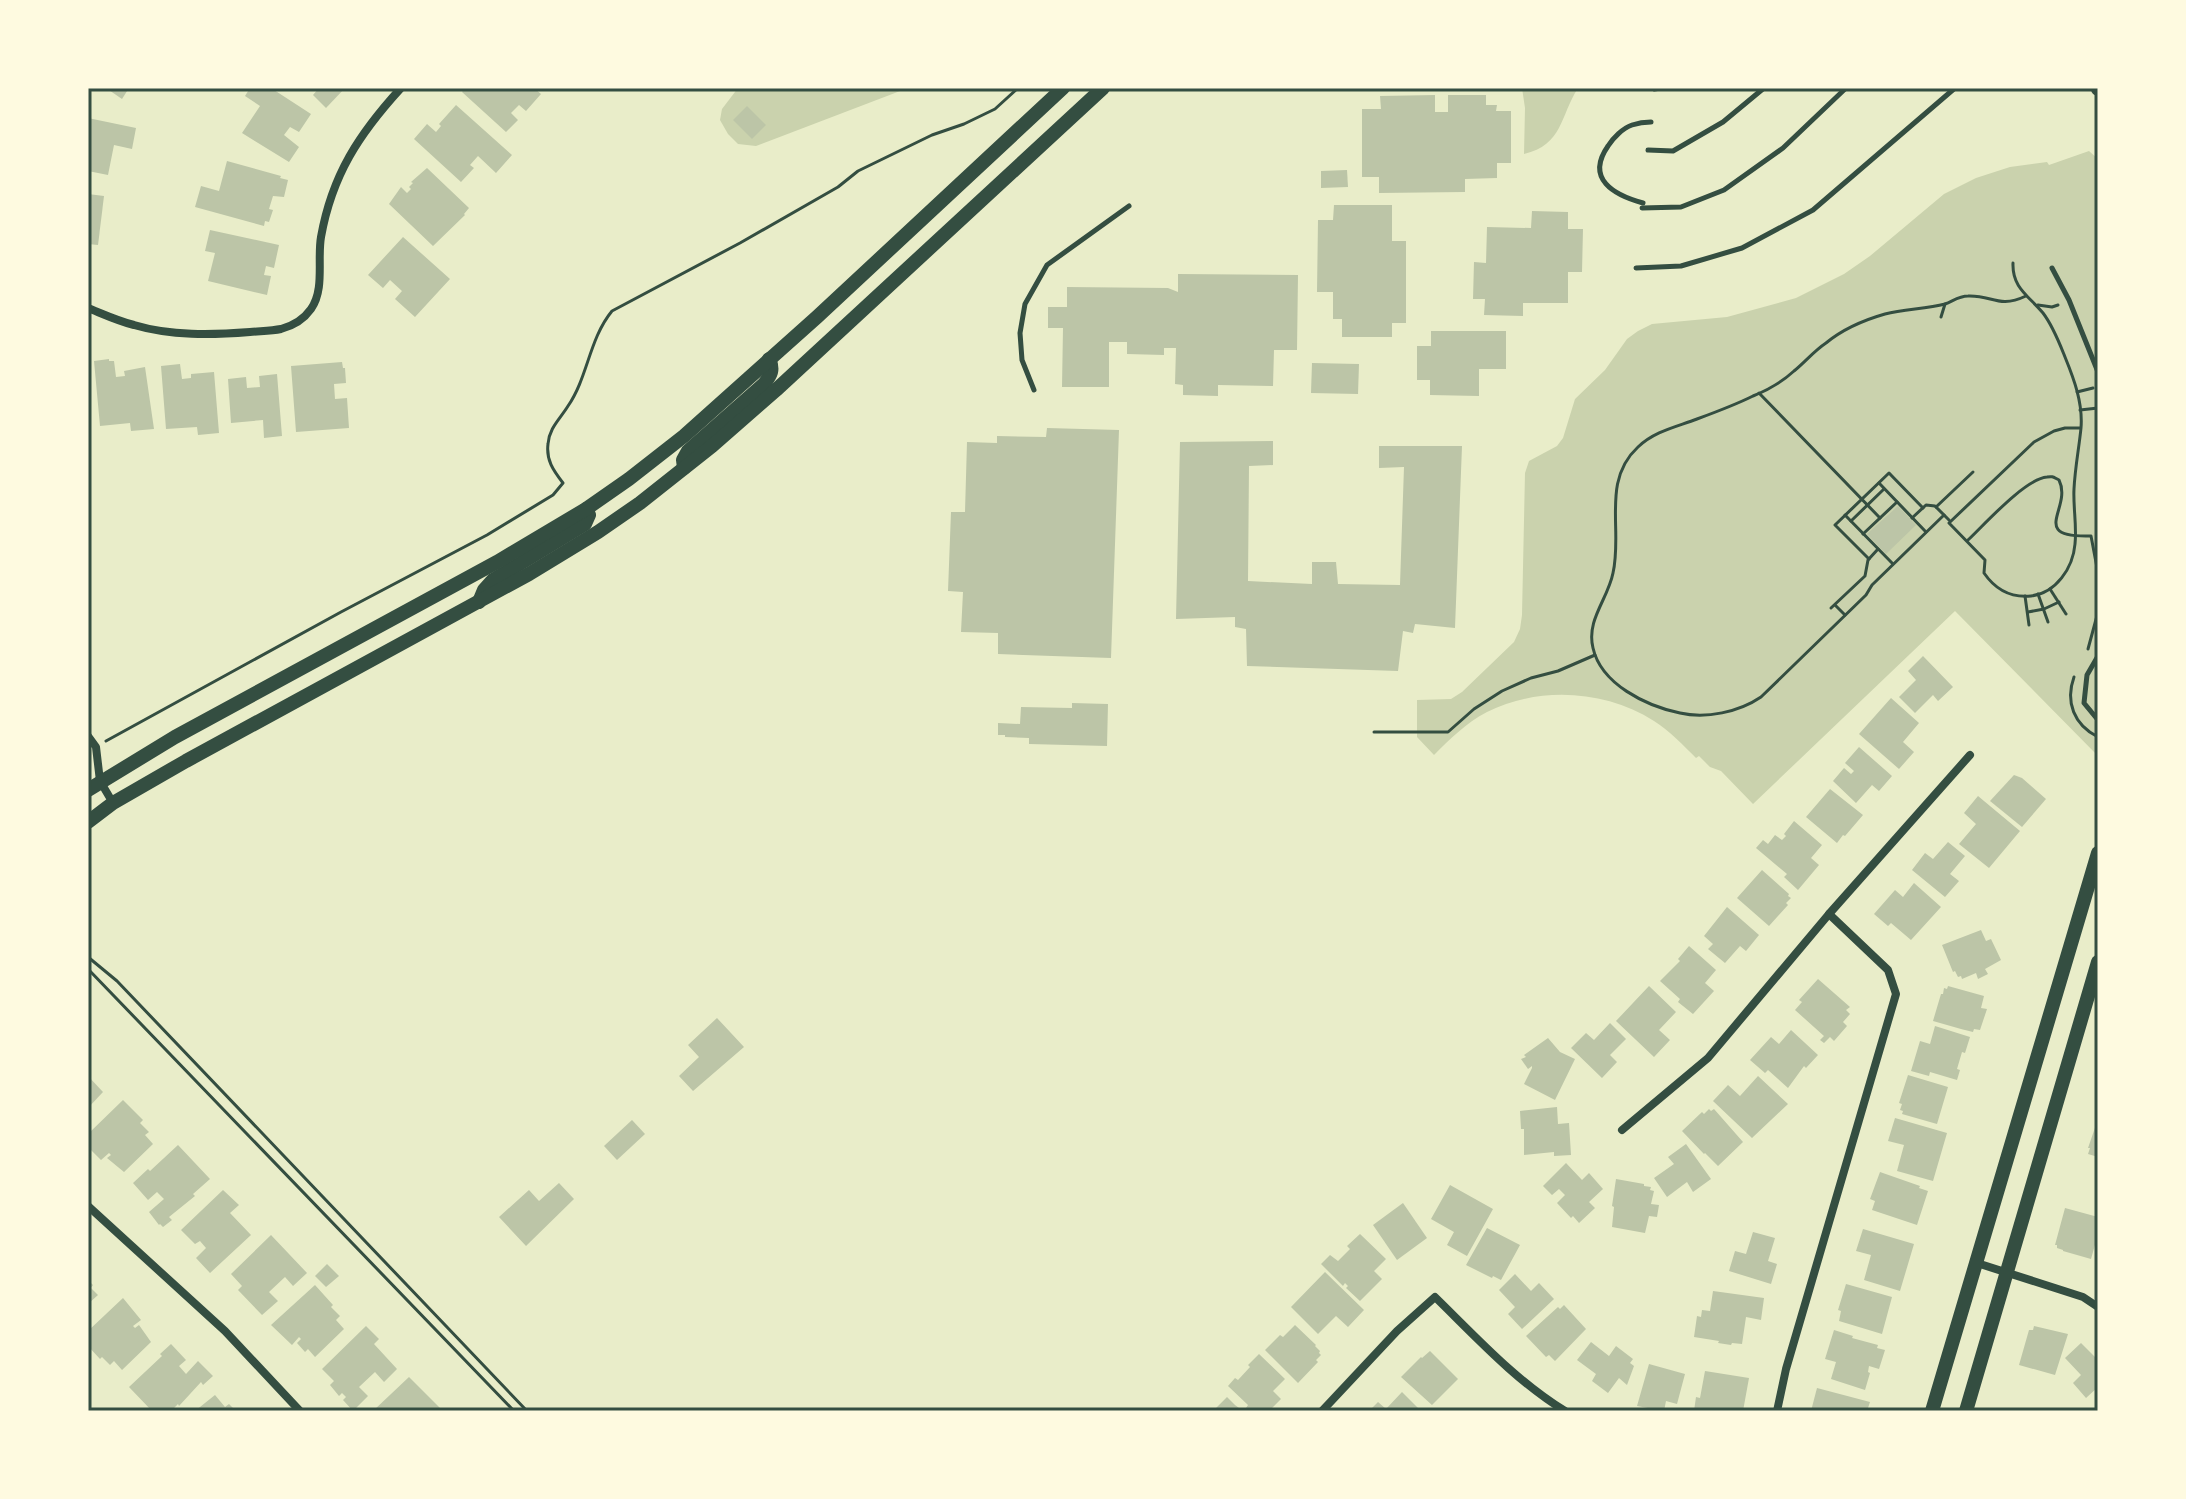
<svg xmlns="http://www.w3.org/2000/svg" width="2186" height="1499" font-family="Poppins,sans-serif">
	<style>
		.green { fill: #cad2ad }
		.building { fill: #bcc5a7 }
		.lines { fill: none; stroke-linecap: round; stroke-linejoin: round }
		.path { stroke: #344e41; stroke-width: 3 }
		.service { stroke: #344e41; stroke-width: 5 }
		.minor { stroke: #344e41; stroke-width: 8 }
		.secondary { stroke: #344e41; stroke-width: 14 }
		.neatline { fill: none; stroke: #344e41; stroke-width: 3 }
	</style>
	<rect width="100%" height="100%" fill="#e9edc9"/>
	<g class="green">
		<polygon points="738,88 908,88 756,146 738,144 728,134 720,120 722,109"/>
		<path d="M1522 88H1578C1560 116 1563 145 1524 154L1525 108Z"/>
		<path d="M2089 151 2098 159V756L1955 611 1753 804 1721 771 1710 767 1699 756 1696 758C1683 745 1670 731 1654 721 1605 690 1539 686 1487 712 1466 723 1450 739 1434 755L1417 737V700L1451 699 1462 692 1514 642 1520 629 1522 615 1525 473 1529 461 1557 446 1563 438 1575 399 1605 370 1627 339 1638 331 1652 324 1727 317 1796 298 1844 274 1870 256 1944 194 1976 178 2010 167 2047 162 2049 165Z"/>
	</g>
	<g class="building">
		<polygon points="106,88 129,88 122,99"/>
		<polygon points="250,88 271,88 311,114 299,132 290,127 284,135 299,147 289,162 242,133 260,106 245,96"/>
		<polygon points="319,88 345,88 326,108 313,95"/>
		<polygon points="465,88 534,88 541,94 526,111 519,105 511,113 518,120 506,132 462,92"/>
		<polygon points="1435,95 1435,112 1448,112 1448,95 1486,95 1486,105 1497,105 1496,111 1511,111 1511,163 1497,163 1497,178 1465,179 1465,192 1379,193 1379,177 1362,177 1362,109 1381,109 1380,96"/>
		<polygon points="456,105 512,155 496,173 478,156 470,165 474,168 461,182 414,139 427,124 436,132 441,126 439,124"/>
		<polygon points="747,106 766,125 752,139 733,120"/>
		<polygon points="88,118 136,128 132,149 114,145 108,175 88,171"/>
		<polygon points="227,161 281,176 280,178 288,180 284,197 273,196 269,209 273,210 269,222 265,221 264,226 195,207 201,186 219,191"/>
		<polygon points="427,168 469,208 464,214 465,215 433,246 389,204 401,187 407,193 411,189 409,187 413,183 411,182"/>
		<polygon points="1347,170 1348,187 1321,188 1321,171"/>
		<polygon points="88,194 104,196 98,245 88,244"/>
		<polygon points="1334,205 1392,205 1392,241 1406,241 1406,323 1392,323 1392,337 1342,337 1342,319 1333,319 1333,292 1317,292 1318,220 1333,220"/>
		<polygon points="1532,211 1568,212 1568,229 1583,229 1582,272 1568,272 1568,303 1523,303 1523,316 1484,315 1485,299 1473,299 1474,262 1486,263 1487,227 1531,228"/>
		<polygon points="210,230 279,245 274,268 266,266 264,275 271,276 267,295 208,281 215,253 205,251"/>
		<polygon points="403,237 450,279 415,317 395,299 402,291 390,280 383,288 368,275"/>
		<polygon points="1178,274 1298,275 1297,350 1274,350 1273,386 1218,385 1218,396 1183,395 1183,385 1175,384 1176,348 1164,348 1164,355 1127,354 1127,342 1109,342 1109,387 1062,387 1063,328 1048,328 1048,307 1067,307 1067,287 1168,288 1178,292"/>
		<polygon points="1431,331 1506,331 1506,369 1479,369 1479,396 1430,395 1430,380 1417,380 1417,346 1431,346"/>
		<polygon points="109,359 109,361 114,361 116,377 125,376 124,371 145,367 154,429 131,431 130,423 100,426 94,361"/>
		<polygon points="342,362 343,368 345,368 346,383 334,384 335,399 347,398 349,428 296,432 291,366"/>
		<polygon points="1312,363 1359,364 1358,394 1311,393"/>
		<polygon points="180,364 182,379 191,378 191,374 214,372 219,433 198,435 197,427 166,429 161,366"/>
		<polygon points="277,374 282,436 264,438 263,420 231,423 228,379 246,377 247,388 260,387 259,376"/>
		<polygon points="1047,428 1119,430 1111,658 998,654 998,633 961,632 963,592 948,591 951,512 965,512 967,442 997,443 997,436 1046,437"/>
		<polygon points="1273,441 1273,465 1249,466 1248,581 1312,584 1312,562 1336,562 1338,584 1400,585 1404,467 1379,468 1379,446 1462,446 1455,628 1415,624 1413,633 1403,631 1398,671 1247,666 1246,629 1235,627 1235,617 1176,619 1180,442"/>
		<polygon points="1898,506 1916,525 1886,554 1867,534"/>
		<polygon points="1923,656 1953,687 1938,701 1933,695 1915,713 1899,697 1916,680 1908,671"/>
		<polygon points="1891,698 1919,723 1903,742 1914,752 1899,769 1859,734"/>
		<polygon points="1072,703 1108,704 1107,746 1029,744 1029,738 1005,737 1005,735 998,735 998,723 1020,724 1021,707 1072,708"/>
		<polygon points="1859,747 1892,776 1879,791 1872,785 1856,803 1833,781 1844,768 1851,774 1854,771 1845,763"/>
		<polygon points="2014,775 2022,778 2046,799 2022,827 1990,801"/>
		<polygon points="1830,789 1863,815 1845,836 1843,835 1837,843 1806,817"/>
		<polygon points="1978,796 2020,831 1989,868 1959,844 1976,824 1964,813"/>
		<polygon points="1794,821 1822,845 1811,858 1819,865 1798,890 1784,877 1787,874 1756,848 1763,840 1768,844 1775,835 1782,840 1786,836 1784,834"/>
		<polygon points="1948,842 1965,856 1950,874 1959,881 1945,897 1912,870 1925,853 1933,859"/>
		<polygon points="1762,870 1789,894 1788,896 1791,898 1786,903 1788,905 1769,926 1737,898"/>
		<polygon points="1914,883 1941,907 1911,940 1891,923 1888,926 1874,914 1895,890 1903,897"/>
		<polygon points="1727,907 1759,935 1746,951 1740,946 1725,963 1708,949 1713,944 1704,936"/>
		<polygon points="1981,930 1986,941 1991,939 2001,960 1985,969 1988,974 1978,979 1976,973 1962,979 1961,976 1958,977 1955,971 1953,972 1942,945"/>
		<polygon points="1689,946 1716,970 1705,983 1714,991 1693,1014 1678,1002 1680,999 1660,981 1680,961 1678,959"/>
		<polygon points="1818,979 1850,1007 1846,1010 1850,1014 1843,1022 1847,1026 1834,1041 1830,1037 1824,1043 1820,1040 1824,1036 1795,1010 1802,1002 1799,1000"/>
		<polygon points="1649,986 1676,1012 1659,1030 1670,1040 1654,1057 1616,1021"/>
		<polygon points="1948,986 1984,996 1981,1008 1987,1009 1980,1030 1974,1029 1973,1032 1961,1029 1933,1021 1941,994 1943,994 1944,988 1947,989"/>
		<polygon points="717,1018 744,1047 693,1091 679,1076 699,1057 688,1045"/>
		<polygon points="1610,1023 1626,1039 1610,1055 1617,1062 1602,1078 1571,1048 1586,1033 1594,1040"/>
		<polygon points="1935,1026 1970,1037 1965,1053 1962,1052 1957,1069 1960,1070 1957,1080 1930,1072 1929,1076 1911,1071 1920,1041 1930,1044"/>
		<polygon points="1791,1030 1818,1055 1806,1068 1804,1066 1788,1088 1768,1070 1765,1073 1750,1060 1771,1037 1779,1044"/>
		<polygon points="1548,1038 1560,1052 1575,1059 1555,1100 1524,1084 1532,1068 1532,1066 1528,1069 1521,1059 1526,1057 1524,1055"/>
		<polygon points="1908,1075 1948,1087 1937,1124 1902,1114 1903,1111 1900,1110 1902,1104 1899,1103"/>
		<polygon points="88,1076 103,1092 88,1108"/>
		<polygon points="1758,1076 1788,1104 1752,1138 1713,1101 1728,1085 1740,1096"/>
		<polygon points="123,1100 143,1120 140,1123 149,1132 145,1135 153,1144 124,1172 107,1158 111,1155 109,1153 101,1160 88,1147 88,1134"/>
		<polygon points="1557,1107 1558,1124 1569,1123 1571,1155 1554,1156 1554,1152 1524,1155 1524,1129 1521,1129 1520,1111"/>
		<polygon points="1709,1109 1711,1111 1714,1109 1743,1142 1718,1166 1705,1153 1704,1154 1682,1131 1702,1112 1704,1114"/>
		<polygon points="1895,1118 1947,1133 1933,1181 1897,1171 1904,1145 1888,1141"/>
		<polygon points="2098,1119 2098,1157 2088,1154 2090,1148 2088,1148"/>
		<polygon points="632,1120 645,1134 617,1160 604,1146"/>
		<polygon points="1686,1144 1711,1179 1693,1192 1687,1182 1667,1197 1654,1178 1674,1164 1668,1157"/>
		<polygon points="178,1145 210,1179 193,1194 195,1196 169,1217 172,1220 163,1227 160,1224 159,1225 149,1212 164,1199 157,1192 148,1200 133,1183 148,1169 150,1171"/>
		<polygon points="1566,1163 1582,1180 1589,1173 1603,1189 1589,1202 1595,1208 1579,1223 1573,1216 1571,1218 1557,1203 1565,1195 1559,1189 1552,1195 1543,1186"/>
		<polygon points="1880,1172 1920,1186 1919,1188 1928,1191 1917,1225 1872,1210 1875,1201 1870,1199"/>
		<polygon points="1616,1179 1644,1184 1644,1186 1651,1187 1650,1190 1654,1191 1651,1204 1659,1205 1657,1217 1649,1216 1645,1233 1612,1227 1614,1207 1612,1206"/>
		<polygon points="559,1183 574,1199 526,1246 499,1217 529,1190 539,1201"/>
		<polygon points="1450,1185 1493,1209 1467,1256 1447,1245 1454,1232 1431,1219"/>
		<polygon points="223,1190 239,1205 230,1213 251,1235 210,1273 196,1258 206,1248 200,1241 195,1244 181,1230"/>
		<polygon points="1403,1203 1427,1238 1397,1260 1373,1225"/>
		<polygon points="2065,1208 2098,1217 2098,1234 2091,1259 2063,1251 2063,1250 2057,1248 2057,1245 2055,1245"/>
		<polygon points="1487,1228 1520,1245 1501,1280 1493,1276 1492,1278 1466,1265"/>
		<polygon points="1863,1229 1914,1244 1900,1291 1864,1280 1871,1255 1856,1251"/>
		<polygon points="1753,1232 1775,1238 1768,1261 1777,1264 1771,1284 1729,1271 1735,1251 1746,1254"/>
		<polygon points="1360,1234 1386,1259 1374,1271 1382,1279 1360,1301 1346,1288 1348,1286 1345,1283 1343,1286 1321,1264 1330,1255 1338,1261 1350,1249 1347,1246"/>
		<polygon points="271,1235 307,1273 293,1286 285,1277 269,1292 278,1301 262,1315 238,1290 242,1286 231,1274"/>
		<polygon points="327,1264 339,1276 326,1287 315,1276"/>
		<polygon points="1325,1272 1364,1310 1348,1327 1336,1316 1318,1334 1291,1307"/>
		<polygon points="1515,1274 1531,1291 1539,1283 1554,1299 1522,1329 1508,1314 1515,1307 1499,1290"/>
		<polygon points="88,1280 93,1285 91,1288 98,1295 88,1304"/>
		<polygon points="1846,1284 1892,1297 1882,1334 1839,1321 1841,1311 1838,1310"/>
		<polygon points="315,1285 333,1305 331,1307 340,1316 336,1320 344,1329 315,1357 308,1349 305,1352 297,1343 301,1339 299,1337 292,1345 271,1325"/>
		<polygon points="1713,1291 1764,1298 1761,1320 1746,1317 1742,1344 1732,1343 1731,1345 1718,1343 1719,1341 1694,1337 1697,1316 1701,1317 1702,1310 1710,1311"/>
		<polygon points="123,1298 141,1320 133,1326 135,1328 139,1325 151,1342 122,1370 114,1361 110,1365 102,1357 100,1359 88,1346 88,1331"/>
		<polygon points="1564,1305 1586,1329 1555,1361 1549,1355 1546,1357 1526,1336 1558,1307 1560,1309"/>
		<polygon points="1295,1325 1316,1345 1315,1346 1320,1351 1319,1353 1321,1355 1316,1360 1318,1362 1298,1383 1265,1350 1280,1335 1283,1337"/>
		<polygon points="366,1326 379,1339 374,1344 397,1369 384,1382 375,1372 359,1387 368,1396 353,1411 343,1400 346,1397 342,1393 339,1396 330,1385 334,1381 322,1369"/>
		<polygon points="2034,1326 2068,1334 2055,1375 2019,1365 2029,1330 2033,1330"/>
		<polygon points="1834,1330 1853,1336 1852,1338 1878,1345 1877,1348 1885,1350 1879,1369 1869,1366 1868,1372 1870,1373 1865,1390 1831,1379 1836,1362 1825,1359"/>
		<polygon points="1591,1342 1609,1356 1616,1346 1633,1359 1630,1363 1634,1366 1627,1385 1619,1378 1608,1393 1592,1381 1596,1374 1577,1360"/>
		<polygon points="2081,1343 2097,1359 2098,1358 2098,1387 2086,1398 2073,1383 2081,1375 2065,1358"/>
		<polygon points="171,1344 186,1360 179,1366 186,1374 198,1361 213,1376 203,1385 201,1382 179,1406 178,1404 171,1411 152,1411 129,1387 162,1356 160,1354"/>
		<polygon points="1430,1351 1458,1379 1432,1405 1401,1377 1421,1357 1422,1358"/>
		<polygon points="1259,1354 1285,1379 1273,1391 1281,1399 1269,1411 1249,1411 1246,1408 1248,1405 1228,1386 1235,1378 1238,1380 1250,1367 1248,1365"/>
		<polygon points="1649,1364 1685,1374 1677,1404 1666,1401 1664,1411 1637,1406"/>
		<polygon points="1705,1371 1749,1378 1743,1411 1694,1411 1696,1397 1700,1398"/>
		<polygon points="409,1377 443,1411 373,1411"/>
		<polygon points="1817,1388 1870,1402 1867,1411 1811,1411"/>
		<polygon points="1402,1392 1418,1408 1415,1411 1369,1411 1378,1402 1386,1409"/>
		<polygon points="215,1395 225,1407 229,1404 236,1411 195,1411"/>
		<polygon points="1227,1397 1235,1405 1243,1411 1213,1411"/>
	</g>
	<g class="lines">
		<g class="path">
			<path d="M2013 263C2012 288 2029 296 2043 313 2053 326 2059 342 2065 357 2074 379 2083 403 2081 428 2079 448 2075 468 2074 489 2073 507 2077 526 2075 544 2073 568 2056 593 2031 596 2011 598 1995 589 1984 573L1985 560 1949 523 2034 442 2054 431 2065 428H2081"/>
			<polyline points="2038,305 2052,307 2058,305"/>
			<polyline points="1941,317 1945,304"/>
			<polyline points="2077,392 2093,388"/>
			<polyline points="1759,393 1880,518"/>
			<polyline points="2080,410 2098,408"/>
			<polyline points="1879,483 1926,532"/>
			<polyline points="1936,507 1973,472"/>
			<polyline points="1845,515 1893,564"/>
			<path d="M1944 515 1872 585 1866 595 1761 697C1739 712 1706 719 1680 713 1646 706 1601 684 1593 648 1586 620 1608 599 1613 573 1623 530 1601 481 1638 447 1655 431 1676 427 1697 419 1716 412 1735 405 1753 396 1768 390 1782 382 1794 371 1805 362 1814 351 1826 343 1843 329 1864 320 1885 314 1905 309 1926 309 1945 304 1953 301 1959 296 1968 296 1993 295 1998 309 2026 296"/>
			<polyline points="1912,518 1926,505 1935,506 1949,520"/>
			<polyline points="1851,521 1884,489"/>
			<polyline points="1863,534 1897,502"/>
			<path d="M1968 540C1985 524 2025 479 2047 477 2053 476 2053 477 2059 480 2073 508 2027 538 2091 536L2098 573"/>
			<polyline points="1869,559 1835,525 1889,473 1923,508"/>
			<polyline points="2050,589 2066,614"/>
			<polyline points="2038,594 2048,622"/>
			<polyline points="2025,596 2029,625"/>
			<polyline points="1835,605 1845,615"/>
			<polyline points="1831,608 1865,576 1868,560 1878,549"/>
			<polyline points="2028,612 2044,609 2059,602"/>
			<polyline points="2088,649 2098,612"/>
			<path d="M2074 677C2065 702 2074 725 2098 737"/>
			<polyline points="1374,732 1448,732 1474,709 1502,691 1531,678 1558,671 1595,655"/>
			<path d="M106 741 341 612 487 535 553 495 563 483C553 470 546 460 548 444 549 428 560 419 568 406 588 377 589 339 612 311L740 243 838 187 858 171 932 135 964 124 995 109 1018 88"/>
			<polyline points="88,957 117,981 527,1411"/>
			<polyline points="88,969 514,1411"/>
		</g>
		<g class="service">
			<polyline points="1654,89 1661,88"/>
			<polyline points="1648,150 1673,151 1723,122 1764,88"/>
			<path d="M1643 203C1614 195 1585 179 1608 146 1613 138 1623 128 1632 125 1638 123 1645 122 1651 122"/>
			<polyline points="1642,208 1681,207 1724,190 1783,148 1846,88"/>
			<polyline points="1636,268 1681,266 1742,248 1813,210 1955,88"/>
			<polyline points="2052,268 2069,300 2098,372"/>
			<polyline points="1034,390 1022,360 1020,333 1025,304 1047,265 1129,206"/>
			<polyline points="2098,656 2087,675 2084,703 2098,720"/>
		</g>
		<g class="minor">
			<path d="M88 308C103 314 118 321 134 325 171 336 212 335 250 332 260 331 271 331 281 329 292 326 304 319 311 309 325 289 317 260 321 237 332 175 359 134 401 88"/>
			<polyline points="88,736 96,747 100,781 113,803"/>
			<polyline points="1622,1130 1708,1058 1829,914 1970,755"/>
			<polyline points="88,1206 225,1331 300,1411"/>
			<polyline points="1977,1263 2083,1297 2098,1307"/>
			<path d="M1322 1411 1397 1331 1435 1297C1476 1337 1516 1381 1565 1411"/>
			<polyline points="1777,1411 1786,1369 1896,994 1888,970 1829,914"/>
		</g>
		<g class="secondary">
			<polyline points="2098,88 2098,89"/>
			<path d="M684 468 683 460 688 451 764 384C771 375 774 370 769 359"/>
			<polyline points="479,602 484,590 493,580 585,524 589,515 586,509"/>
			<polyline points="88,790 175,737 497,562 586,509 629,479 684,436 817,317 1063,88"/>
			<polyline points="88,822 113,803 186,761 529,574 598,532 640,503 712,446 776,390 1103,88"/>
			<polyline points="1932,1411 2098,853"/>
			<polyline points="1966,1411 2098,962"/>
		</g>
	</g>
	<rect width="2186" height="1499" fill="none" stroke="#fefae0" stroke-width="180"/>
	<rect x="90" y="90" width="2006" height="1319" class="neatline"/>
</svg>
